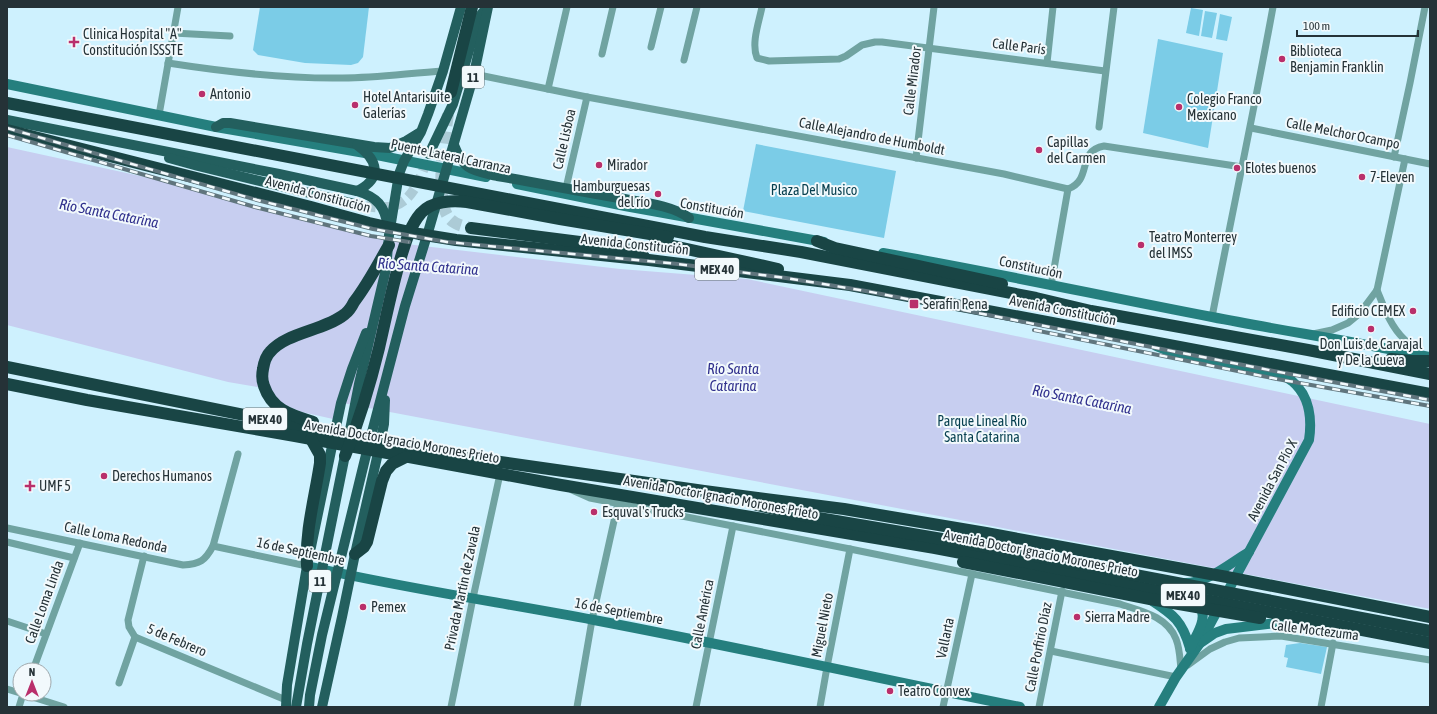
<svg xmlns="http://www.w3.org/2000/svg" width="1437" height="714" font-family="'Asap Condensed',sans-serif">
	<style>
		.green { fill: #7bcce7 }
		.water { fill: #c7cef0 }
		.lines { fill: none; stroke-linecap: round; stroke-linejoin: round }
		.primary-tunnel { stroke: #accbd6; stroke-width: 10; stroke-dasharray: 10 5; stroke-linecap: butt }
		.highway-tunnel { stroke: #accbd6; stroke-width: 12; stroke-dasharray: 12 6; stroke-linecap: butt }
		.street { stroke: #70a3a1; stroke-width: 7 }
		.secondary { stroke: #257f7e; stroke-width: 10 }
		.primary { stroke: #235f5e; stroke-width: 10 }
		.highway { stroke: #194545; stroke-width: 12 }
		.rail-casing { stroke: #60757d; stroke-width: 4 }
		.rail { stroke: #f2f9fc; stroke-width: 2.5; stroke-dasharray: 8; stroke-linecap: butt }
		.poi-dot { fill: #b92f6b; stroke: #f2f9fc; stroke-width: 1.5 }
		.labels { text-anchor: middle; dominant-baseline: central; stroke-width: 4; stroke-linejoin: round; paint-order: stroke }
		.shield { fill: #f2f9fc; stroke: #626e72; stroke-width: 1 }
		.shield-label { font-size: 13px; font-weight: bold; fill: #253237 }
		.poi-label { font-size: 14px; fill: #253237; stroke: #f2f9fc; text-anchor: start }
		.street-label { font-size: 14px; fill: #253237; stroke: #f2f9fc }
		.park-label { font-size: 14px; fill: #063f4f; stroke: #f2f9fc }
		.water-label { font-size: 15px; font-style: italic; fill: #30308d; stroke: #f2f9fc }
	</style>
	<rect width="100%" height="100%" fill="#cef1fe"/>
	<g class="green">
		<polygon points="260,7 369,7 363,57 358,63 351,65 305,63 258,55 253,50"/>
		<polygon points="1191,8 1203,10 1199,36 1186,33"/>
		<polygon points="1205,11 1217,13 1212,38 1201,36"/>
		<polygon points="1220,14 1232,17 1227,41 1216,39"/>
		<polygon points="1158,39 1223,53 1208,148 1143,133"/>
		<polygon points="756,144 896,171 884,238 743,211"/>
		<polygon points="1300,643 1327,647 1321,674 1286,667 1288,658 1284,657 1286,645"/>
	</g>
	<polygon class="water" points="7,147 154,179 406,244 620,269 747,279 1430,424 1430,609 337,402 333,419 302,412 273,400 269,389 228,382 7,325"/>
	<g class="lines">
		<path class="primary-tunnel" d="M351 203C363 205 376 209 388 207 413 204 421 177 428 156"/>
		<path class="highway-tunnel" d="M448 114C445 138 434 200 449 218 455 225 463 226 471 228"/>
		<g class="street">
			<path d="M762 7C759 22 751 43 757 58L769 61 839 59 846 56 862 45 875 42H882L1105 71"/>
			<polyline points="173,33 230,36"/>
			<polyline points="651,47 661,7"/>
			<polyline points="602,54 613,7"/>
			<polyline points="684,60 697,7"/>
			<path d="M168 63C226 72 284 79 343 78 376 78 410 73 443 71"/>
			<polyline points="1047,63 1053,7"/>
			<path d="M474 74 587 97 1004 174 1068 189C1093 180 1076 151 1104 146L1242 167"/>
			<polyline points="548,89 567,7"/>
			<polyline points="159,115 178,7"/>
			<polyline points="1099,127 1114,7"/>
			<polyline points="1251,128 1430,164"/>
			<polyline points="1394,157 1410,83 1425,7"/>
			<polyline points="916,158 934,7"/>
			<polyline points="566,188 587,97"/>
			<polyline points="1051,286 1068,189"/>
			<path d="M1377 290C1384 307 1390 326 1404 339 1409 345 1417 350 1423 355"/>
			<path d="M1212 317C1232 214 1254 111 1273 7"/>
			<polyline points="1313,334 1332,330 1348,323 1359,314 1377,290 1405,159"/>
			<path d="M572 490 590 498 850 549 1120 604C1141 611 1167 616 1176 639 1180 649 1180 660 1181 670"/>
			<path d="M7 528 183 565C200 564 205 561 213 546L238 454"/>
			<polyline points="7,542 74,558"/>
			<polyline points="213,546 307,566"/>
			<polyline points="144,556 128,620 129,627 135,637 286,700"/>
			<polyline points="7,621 46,634"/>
			<polyline points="1051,651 1176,677"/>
			<polyline points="1188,665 1210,649 1225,642 1239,638 1281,636 1430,660"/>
			<polyline points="33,670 80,543"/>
			<polyline points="119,683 135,637"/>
			<polyline points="7,689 20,693"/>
			<polyline points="23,694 64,707"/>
			<polyline points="19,707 23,694"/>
			<polyline points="451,707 473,598 500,474"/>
			<polyline points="577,707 592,620 618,503"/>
			<polyline points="696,707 733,526"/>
			<polyline points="820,707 827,667 850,549"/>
			<polyline points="943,707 972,574"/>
			<polyline points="1039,707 1062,591"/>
			<polyline points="1321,707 1333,643"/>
		</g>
		<g class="secondary">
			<polyline points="7,84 216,127 382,156 486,177"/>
			<polyline points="517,184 625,206 824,242"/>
			<path d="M883 253C993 272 1102 296 1212 317 1284 331 1357 342 1429 357"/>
			<path d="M1156 346C1184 358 1214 362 1243 367 1259 370 1279 371 1292 381 1310 396 1312 420 1309 440L1200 643 1176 677 1159 707"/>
			<path d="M307 566C402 588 499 602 594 620 736 647 878 678 1020 707"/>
			<path d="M1185 583C1208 583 1230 563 1249 552"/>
			<path d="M1151 600C1174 615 1182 621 1190 648"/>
			<polyline points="1202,642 1215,633 1226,629 1284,622"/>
			<path d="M1190 649C1196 634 1210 618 1198 603"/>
		</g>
		<g class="primary">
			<path d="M7 120 279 174 357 191C377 197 385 206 388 227"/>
			<polyline points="216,127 223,123 230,123 374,147 390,148 406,141 419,133"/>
			<path d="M357 145C378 160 383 178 357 191"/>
			<path d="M454 145C464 171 472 170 497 176 538 183 578 191 619 198 639 202 673 205 689 218"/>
			<polyline points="429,154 453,104 479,17 487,7"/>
			<polyline points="169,158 198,166 351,203"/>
			<polyline points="350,430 359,384 386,269 389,235 399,174 404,161 421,132 428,114 443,71 461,7"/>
			<polyline points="286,707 287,685 307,566 341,403 352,369 366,333"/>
			<polyline points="296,707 307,644 346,450"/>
			<polyline points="309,707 310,695 322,635 365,459 405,306 429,229 474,74 488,7"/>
			<polyline points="322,707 342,617 355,554 378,453 384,424 385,400"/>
		</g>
		<g class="highway">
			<polyline points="451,92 472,7"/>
			<polyline points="7,103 705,237 801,252 1036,298 1091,311 1308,350 1430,374"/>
			<polyline points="7,130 311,207 369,223 419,234 456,240 649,260 850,285 1430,394"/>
			<polyline points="471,228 619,247 634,251 644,257"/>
			<polyline points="817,241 835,248 1002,284"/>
			<polyline points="655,242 778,269"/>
			<polyline points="1391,359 1411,361 1430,361"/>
			<polyline points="7,367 319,430 451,455 704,491 844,509 986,533 1227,577 1430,617"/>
			<polyline points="7,384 87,400 295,436 561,485 935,548 1430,643"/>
			<path d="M313 422C291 415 272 410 264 386 262 381 262 374 263 369 264 363 266 356 270 352 287 332 324 331 345 314 349 311 352 306 354 302 368 284 378 264 389 245"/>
			<path d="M345 456C359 421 370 385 379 348 386 318 392 287 401 257 406 241 410 226 421 213 432 201 452 200 467 202L560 219 668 237"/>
			<polyline points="757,505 795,514 983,546 1430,631"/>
			<polyline points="355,554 364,547 367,542 382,481 386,471 392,464 406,457"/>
			<polyline points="963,562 1150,599 1260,618"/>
			<path d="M307 566C305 531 315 497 320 463V455L311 439"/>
		</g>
		<defs>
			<g id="rail">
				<polyline points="7,128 257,200 373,229 447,242 678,264 786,278 866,291 1279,372 1430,400"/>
				<polyline points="7,135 255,207 371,236 409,242"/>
				<polyline points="1034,330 1277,379 1430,406"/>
			</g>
		</defs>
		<use href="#rail" class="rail-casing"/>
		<use href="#rail" class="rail"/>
	</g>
	<g class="poi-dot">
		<path d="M72 36h4v4h4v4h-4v4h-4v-4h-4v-4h4z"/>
		<circle cx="1282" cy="59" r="4"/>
		<circle cx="202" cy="94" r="4"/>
		<circle cx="355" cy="105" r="4"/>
		<circle cx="1179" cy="107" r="4"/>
		<circle cx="1039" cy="150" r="4"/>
		<circle cx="599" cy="165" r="4"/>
		<circle cx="1237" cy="168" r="4"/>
		<circle cx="1362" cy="177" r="4"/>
		<circle cx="658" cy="194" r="4"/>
		<circle cx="1141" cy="245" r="4"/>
		<rect x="909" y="299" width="10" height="10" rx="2"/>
		<circle cx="1413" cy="311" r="4"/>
		<circle cx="1371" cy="329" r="4"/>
		<circle cx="104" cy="476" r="4"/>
		<path d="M28 480h4v4h4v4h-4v4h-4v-4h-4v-4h4z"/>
		<circle cx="594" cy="512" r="4"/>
		<circle cx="363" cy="607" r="4"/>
		<circle cx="1077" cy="617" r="4"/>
		<circle cx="890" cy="691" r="4"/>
	</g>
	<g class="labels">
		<g class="shield">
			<rect x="462" y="66" width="22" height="22" rx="3"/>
			<rect x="695" y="258" width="44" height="22" rx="3"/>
			<rect x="243" y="408" width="44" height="22" rx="3"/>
			<rect x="309" y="570" width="22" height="22" rx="3"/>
			<rect x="1161" y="584" width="44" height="22" rx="3"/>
		</g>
		<g class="shield-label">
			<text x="473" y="77">11</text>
			<text x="717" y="269">MEX 40</text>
			<text x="265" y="419">MEX 40</text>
			<text x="320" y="581">11</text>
			<text x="1183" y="595">MEX 40</text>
		</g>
		<g class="poi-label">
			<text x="83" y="34">Clinica Hospital "A"<tspan x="83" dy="16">Constitución ISSSTE</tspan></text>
			<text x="1290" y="51">Biblioteca<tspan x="1290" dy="16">Benjamin Franklin</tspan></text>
			<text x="210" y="94">Antonio</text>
			<text x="363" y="97">Hotel Antarisuite<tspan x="363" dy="16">Galerías</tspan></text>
			<text x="1187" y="99">Colegio Franco<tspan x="1187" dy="16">Mexicano</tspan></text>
			<text x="1047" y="142">Capillas<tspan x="1047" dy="16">del Carmen</tspan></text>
			<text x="607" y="165">Mirador</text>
			<text x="1245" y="168">Elotes buenos</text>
			<text x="1370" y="177">7-Eleven</text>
			<text x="650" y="186" text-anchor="end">Hamburguesas<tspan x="650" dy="16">del río</tspan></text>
			<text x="1149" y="237">Teatro Monterrey<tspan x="1149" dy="16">del IMSS</tspan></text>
			<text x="923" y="304">Serafin Pena</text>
			<text x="1405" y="311" text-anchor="end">Edificio CEMEX</text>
			<text x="1371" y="344" text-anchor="middle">Don Luis de Carvajal<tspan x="1371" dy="16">y De la Cueva</tspan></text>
			<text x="112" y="476">Derechos Humanos</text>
			<text x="39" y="486">UMF 5</text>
			<text x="602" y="512">Esquval's Trucks</text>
			<text x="371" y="607">Pemex</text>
			<text x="1085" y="617">Sierra Madre</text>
			<text x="898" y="691">Teatro Convex</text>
		</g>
		<g class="street-label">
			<text transform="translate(1019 46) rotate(7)">Calle París</text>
			<text transform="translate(912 81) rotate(-83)">Calle Mirador</text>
			<text transform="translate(1343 133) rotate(11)">Calle Melchor Ocampo</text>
			<text transform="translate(872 136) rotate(11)">Calle Alejandro de Humboldt</text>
			<text transform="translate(564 139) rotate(-77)">Calle Lisboa</text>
			<text transform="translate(451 156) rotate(12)">Puente Lateral Carranza</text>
			<text transform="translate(318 194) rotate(15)">Avenida Constitución</text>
			<text transform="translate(712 208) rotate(10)">Constitución</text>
			<text transform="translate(635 244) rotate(6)">Avenida Constitución</text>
			<text transform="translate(1031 267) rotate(12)">Constitución</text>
			<text transform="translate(1063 310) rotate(11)">Avenida Constitución</text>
			<text transform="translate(402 441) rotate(10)">Avenida Doctor Ignacio Morones Prieto</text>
			<text transform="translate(1272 480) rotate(-62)">Avenida San Pío X</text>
			<text transform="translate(721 497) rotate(10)">Avenida Doctor Ignacio Morones Prieto</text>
			<text transform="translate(116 537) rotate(12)">Calle Loma Redonda</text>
			<text transform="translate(301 551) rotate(12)">16 de Septiembre</text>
			<text transform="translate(1041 553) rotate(11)">Avenida Doctor Ignacio Morones Prieto</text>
			<text transform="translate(462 588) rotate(-78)">Privada Martín de Zavala</text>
			<text transform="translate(44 602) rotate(-70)">Calle Loma Linda</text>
			<text transform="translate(619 611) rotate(11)">16 de Septiembre</text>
			<text transform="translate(702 614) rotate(-79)">Calle América</text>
			<text transform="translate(822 625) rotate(-79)">Miguel Nieto</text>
			<text transform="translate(1315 630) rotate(7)">Calle Moctezuma</text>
			<text transform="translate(945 638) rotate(-78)">Vallarta</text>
			<text transform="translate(177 640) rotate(23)">5 de Febrero</text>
			<text transform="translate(1038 647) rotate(-79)">Calle Porfirio Díaz</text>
		</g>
		<g class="park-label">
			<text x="814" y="190">Plaza Del Musico</text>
			<text x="982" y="421">Parque Lineal Río<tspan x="982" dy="16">Santa Catarina</tspan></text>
		</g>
		<g class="water-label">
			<text transform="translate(109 213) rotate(11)">Río Santa Catarina</text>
			<text transform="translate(428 266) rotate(4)">Río Santa Catarina</text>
			<text x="733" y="368">Río Santa<tspan x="733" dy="17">Catarina</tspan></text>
			<text transform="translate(1082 399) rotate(11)">Río Santa Catarina</text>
		</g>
	</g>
	<rect width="1437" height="714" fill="none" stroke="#253237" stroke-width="16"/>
	<g transform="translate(32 682)"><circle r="19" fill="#f2f9fc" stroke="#a0a9ad"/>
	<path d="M0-3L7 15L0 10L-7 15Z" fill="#b92f6b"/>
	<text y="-6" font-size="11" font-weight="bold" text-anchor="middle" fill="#253237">N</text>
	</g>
	<path d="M1297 30v6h121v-6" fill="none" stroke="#253237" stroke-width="2"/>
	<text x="1303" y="30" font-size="12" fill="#253237" stroke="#f2f9fc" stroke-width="3" paint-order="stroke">100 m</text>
</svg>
